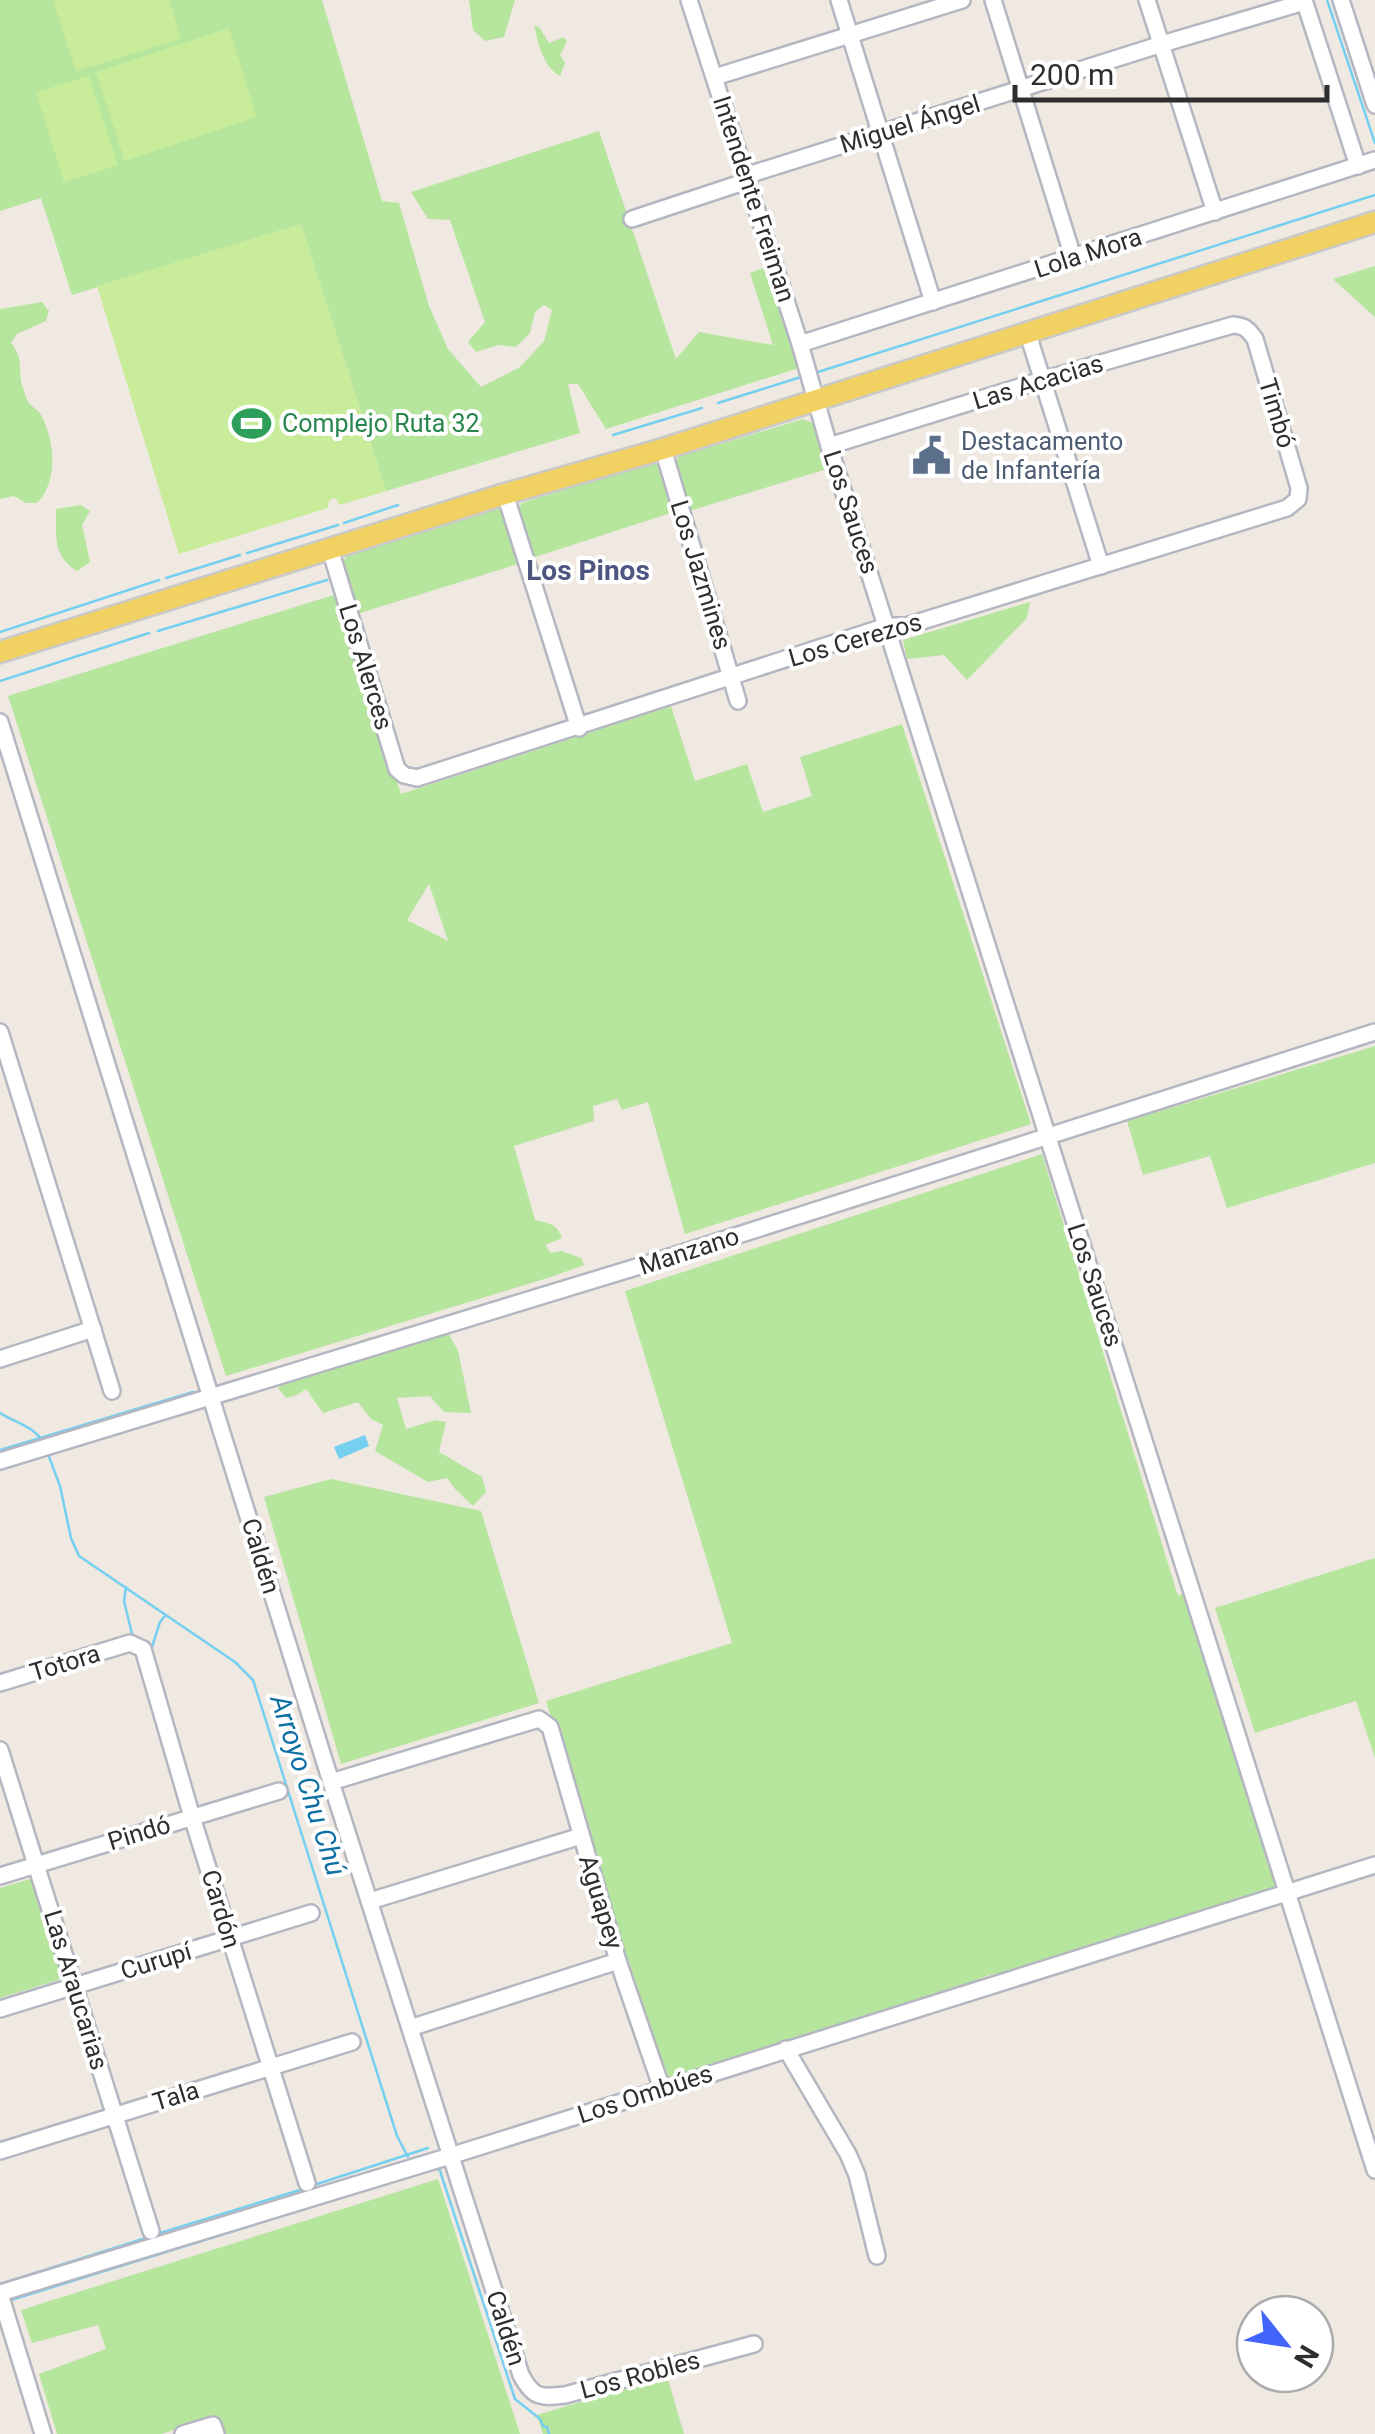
<svg xmlns="http://www.w3.org/2000/svg" width="1375" height="2434" font-family="Roboto,sans-serif">
	<style>
		.green { fill: #b6e59e; fill-rule: evenodd }
		.pitch { fill: #c9ec9a }
		.water { fill: #75cff0 }
		.lines { fill: none; stroke-linecap: round; stroke-linejoin: round }
		.stream { stroke: #75cff0; stroke-width: 2.5 }
		.minor-casing { stroke: #b4b7c1; stroke-width: 20 }
		.major-casing { stroke: #c9c9c9; stroke-width: 25 }
		.minor { stroke: #fff; stroke-width: 15 }
		.major { stroke: #f2d163; stroke-width: 20 }
		.labels { text-anchor: middle; dominant-baseline: central; stroke-width: 8; stroke-linejoin: round; paint-order: stroke }
		.street-label { font-size: 25px; fill: #2e2e2e; stroke: #fff }
		.leisure-label { font-size: 25px; fill: #27864d; stroke: #fff; text-anchor: start }
		.service-label { font-size: 25px; fill: #4e5e75; stroke: #fff; text-anchor: start }
		.neighbourhood-label { font-size: 28px; font-weight: bold; fill: #4d5680; stroke: #fff }
		.water-label { font-size: 28px; font-style: italic; fill: #0d6fa3; stroke: #fff }
	</style>
	<rect width="100%" height="100%" fill="#efe9e1"/>
	<g class="green">
		<polygon points="0,0 322,0 382,201 399,203 429,306 448,349 481,387 520,367 544,341 552,310 544,305 535,312 530,333 516,347 499,345 476,352 468,342 485,322 450,220 428,219 411,192 599,131 676,359 699,332 773,345 750,273 764,268 799,368 606,429 578,384 568,384 580,433 386,491 301,224 72,295 41,198 0,211"/>
		<polygon points="469,0 515,0 504,37 485,41 473,30"/>
		<path d="M534 26 539 27 549 43 564 37 567 42 560 55 565 63 560 76C543 66 539 45 534 26Z"/>
		<polygon points="1375,266 1375,317 1333,279"/>
		<path d="M42 302 49 311 46 321 17 334 11 343C25 360 17 370 23 388 25 393 26 399 29 403 32 407 37 409 40 413 55 440 59 481 37 503H26L14 496 0 499V309Z"/>
		<polygon points="803,419 813,423 827,469 689,511 676,467 678,457"/>
		<polygon points="654,461 663,468 674,512 532,558 516,510 522,503"/>
		<path d="M81 505 90 511 82 525 90 562 77 571C51 554 57 536 56 509Z"/>
		<polygon points="498,509 504,512 521,563 357,614 343,561 348,555"/>
		<path d="M337 594 401 794 671 706 695 781 747 764 763 812 812 796 800 757 902 724 1031 1124 685 1234 648 1102 622 1110 617 1099 593 1106 594 1121 514 1146 535 1220C548 1223 558 1224 562 1238L545 1245 551 1253 561 1251 581 1258 584 1265 551 1277 226 1376 8 696ZM429 884 448 941 407 920Z"/>
		<polygon points="1030,602 1027,618 967,680 944,655 907,659 903,640"/>
		<polygon points="1375,1046 1375,1163 1227,1208 1210,1156 1143,1175 1127,1121"/>
		<path d="M1042 1154 1178 1596 1183 1593 1194 1609 1278 1874 1274 1889 1019 1973C1002 1972 983 1973 970 1986L662 2083 546 1701 732 1643 625 1291Z"/>
		<polygon points="449,1334 458,1351 471,1413 444,1412 430,1396 397,1398 406,1429 436,1420 446,1422 439,1452 482,1477 486,1492 473,1506 456,1490 447,1478 428,1482 375,1451 383,1425 371,1419 358,1402 323,1413 306,1389 297,1395 286,1398 278,1388 296,1366 370,1337 398,1347"/>
		<polygon points="331,1479 481,1511 539,1703 341,1764 264,1497"/>
		<polygon points="1375,1558 1375,1758 1356,1701 1255,1733 1215,1608"/>
		<polygon points="33,1878 64,1978 0,1998 0,1888"/>
		<polygon points="438,2179 520,2434 226,2434 219,2417 161,2434 57,2434 39,2374 106,2349 98,2325 32,2343 21,2310"/>
		<polygon points="667,2376 684,2434 543,2434 537,2415"/>
	</g>
	<g class="pitch">
		<polygon points="53,0 169,0 181,39 76,71"/>
		<polygon points="229,28 257,117 125,161 96,72"/>
		<polygon points="89,76 118,165 64,182 36,92"/>
		<polygon points="301,224 386,491 340,505 335,498 329,500 328,508 179,554 97,286"/>
	</g>
	<polygon class="water" points="365,1435 369,1446 339,1459 334,1447"/>
	<g class="lines">
		<g class="stream">
			<polyline points="1327,0 1375,143"/>
			<polyline points="818,372 1375,195"/>
			<polyline points="718,403 801,377"/>
			<polyline points="613,435 702,408"/>
			<polyline points="344,523 398,505"/>
			<polyline points="247,553 338,525"/>
			<polyline points="166,578 240,555"/>
			<polyline points="158,631 327,580"/>
			<polyline points="0,632 159,580"/>
			<polyline points="0,681 149,633"/>
			<path d="M0 1413C14 1422 35 1427 43 1442"/>
			<polyline points="0,1450 193,1392"/>
			<polyline points="48,1454 60,1486 71,1538 79,1556 235,1662 253,1680 397,2136 408,2157"/>
			<polyline points="0,1470 197,1409"/>
			<polyline points="126,1587 124,1601 132,1634"/>
			<polyline points="152,1647 160,1622 165,1616"/>
			<polyline points="434,2168 440,2170 441,2174 515,2399 540,2419 543,2426 547,2427 549,2434"/>
			<polyline points="314,2185 428,2148"/>
			<polyline points="157,2234 303,2189"/>
			<polyline points="0,2284 146,2238"/>
			<polyline points="11,2300 415,2175"/>
		</g>
		<defs>
			<g id="minor">
				<polyline points="689,0 800,344 829,446 1375,2170"/>
				<polyline points="839,0 933,302"/>
				<polyline points="993,0 1073,257"/>
				<polyline points="1147,0 1215,212"/>
				<polyline points="1304,0 1358,166"/>
				<polyline points="1341,0 1375,105"/>
				<polyline points="715,77 962,0"/>
				<polyline points="745,176 1162,44 1304,2"/>
				<polyline points="632,219 747,181"/>
				<polyline points="1027,331 1101,566"/>
				<polyline points="800,344 1375,160"/>
				<polyline points="663,449 738,701"/>
				<polyline points="505,494 579,728"/>
				<path d="M330 549 397 769 404 775 417 778 887 626H906L1287 508 1298 499 1299 488 1255 339C1248 329 1245 326 1233 325L1042 380 829 446"/>
				<path d="M0 722 331 1782 521 2375C533 2398 541 2398 565 2395L754 2344"/>
				<polyline points="0,1032 112,1391"/>
				<polyline points="0,1359 93,1329"/>
				<polyline points="0,1461 666,1258 1375,1032"/>
				<polyline points="0,1683 130,1643 143,1649 192,1817 307,2183"/>
				<polyline points="0,1750 151,2231"/>
				<polyline points="331,1782 539,1719 550,1727 618,1961 662,2089"/>
				<polyline points="0,1876 279,1791"/>
				<polyline points="370,1901 581,1836"/>
				<polyline points="0,2009 311,1913"/>
				<polyline points="410,2028 618,1961"/>
				<polyline points="786,2049 848,2154 857,2175 877,2256"/>
				<polyline points="0,2151 352,2042"/>
				<polyline points="0,2293 450,2156 1375,1865"/>
				<polyline points="0,2294 43,2434"/>
				<polyline points="183,2434 213,2425 216,2434"/>
			</g>
			<polyline id="major" points="0,652 505,494 663,449 1375,222"/>
		</defs>
		<use href="#minor" class="minor-casing"/>
		<use href="#major" class="major-casing"/>
		<use href="#minor" class="minor"/>
		<use href="#major" class="major"/>
	</g>
	<defs>
		<symbol id="stadium-bare" viewBox="-9 -9 18 18"><path d="M0-5a6.5 5 0 1 0 0 10a6.5 5 0 1 0 0-10ZM-3.5-1.8h7v3.6h-7Z" fill="#2e9e5b" stroke="#fff" stroke-width="2.5" paint-order="stroke"/></symbol>
		<symbol id="civic-bare" viewBox="-9 -9 18 18"><path d="M-.6-6.5H3V-4.5H.6V-3L4-1V1h2V6H-6V1h2V-1L-.6-3ZM-1.2 2.5V6h2.4V2.5Z" fill="#5c6f8a" stroke="#fff" stroke-width="2.5" paint-order="stroke"/></symbol>
	</defs>
	<g fill-rule="evenodd">
		<use href="#stadium-bare" x="224" y="396" width="55" height="55"/>
		<use href="#civic-bare" x="904" y="428" width="55" height="55"/>
	</g>
	<g class="labels">
		<g class="street-label">
			<text transform="translate(910 124) rotate(-17)">Miguel Ángel</text>
			<text transform="translate(754 199) rotate(72)">Intendente Freiman</text>
			<text transform="translate(1088 253) rotate(-18)">Lola Mora</text>
			<text transform="translate(1038 382) rotate(-17)">Las Acacias</text>
			<text transform="translate(1277 413) rotate(73)">Timbó</text>
			<text transform="translate(851 512) rotate(72)">Los Sauces</text>
			<text transform="translate(701 575) rotate(73)">Los Jazmines</text>
			<text transform="translate(855 640) rotate(-16)">Los Cerezos</text>
			<text transform="translate(366 667) rotate(73)">Los Alerces</text>
			<text transform="translate(689 1251) rotate(-18)">Manzano</text>
			<text transform="translate(1095 1285) rotate(72)">Los Sauces</text>
			<text transform="translate(261 1556) rotate(73)">Caldén</text>
			<text transform="translate(65 1663) rotate(-17)">Totora</text>
			<text transform="translate(139 1833) rotate(-17)">Pindó</text>
			<text transform="translate(601 1902) rotate(73)">Aguapey</text>
			<text transform="translate(221 1909) rotate(73)">Cardón</text>
			<text transform="translate(156 1961) rotate(-17)">Curupí</text>
			<text transform="translate(76 1990) rotate(73)">Las Araucarias</text>
			<text transform="translate(645 2094) rotate(-18)">Los Ombúes</text>
			<text transform="translate(176 2096) rotate(-17)">Tala</text>
			<text transform="translate(506 2328) rotate(72)">Caldén</text>
			<text transform="translate(640 2375) rotate(-15)">Los Robles</text>
		</g>
		<g class="leisure-label">
			<text x="282" y="423">Complejo Ruta 32</text>
		</g>
		<g class="service-label">
			<text x="961" y="441">Destacamento<tspan x="961" dy="29">de Infantería</tspan></text>
		</g>
		<g class="neighbourhood-label">
			<text x="588" y="570">Los Pinos</text>
		</g>
		<g class="water-label">
			<text transform="translate(308 1785) rotate(72)">Arroyo Chu Chú</text>
		</g>
	</g>
	<g transform="translate(1285 2344) rotate(120)"><circle r="48" fill="#ffffff" stroke="#ababab" stroke-width="2.5"/>
	<path d="M0-8L18 38L0 25L-18 38Z" fill="#4264fb"/>
	<text y="-15" font-size="28" font-weight="bold" text-anchor="middle" fill="#2e2e2e">N</text>
	</g>
	<path d="M1015 85v15h312v-15" fill="none" stroke="#2e2e2e" stroke-width="5"/>
	<text x="1030" y="85" font-size="30" fill="#2e2e2e" stroke="#ffffff" stroke-width="8" paint-order="stroke">200 m</text>
</svg>
